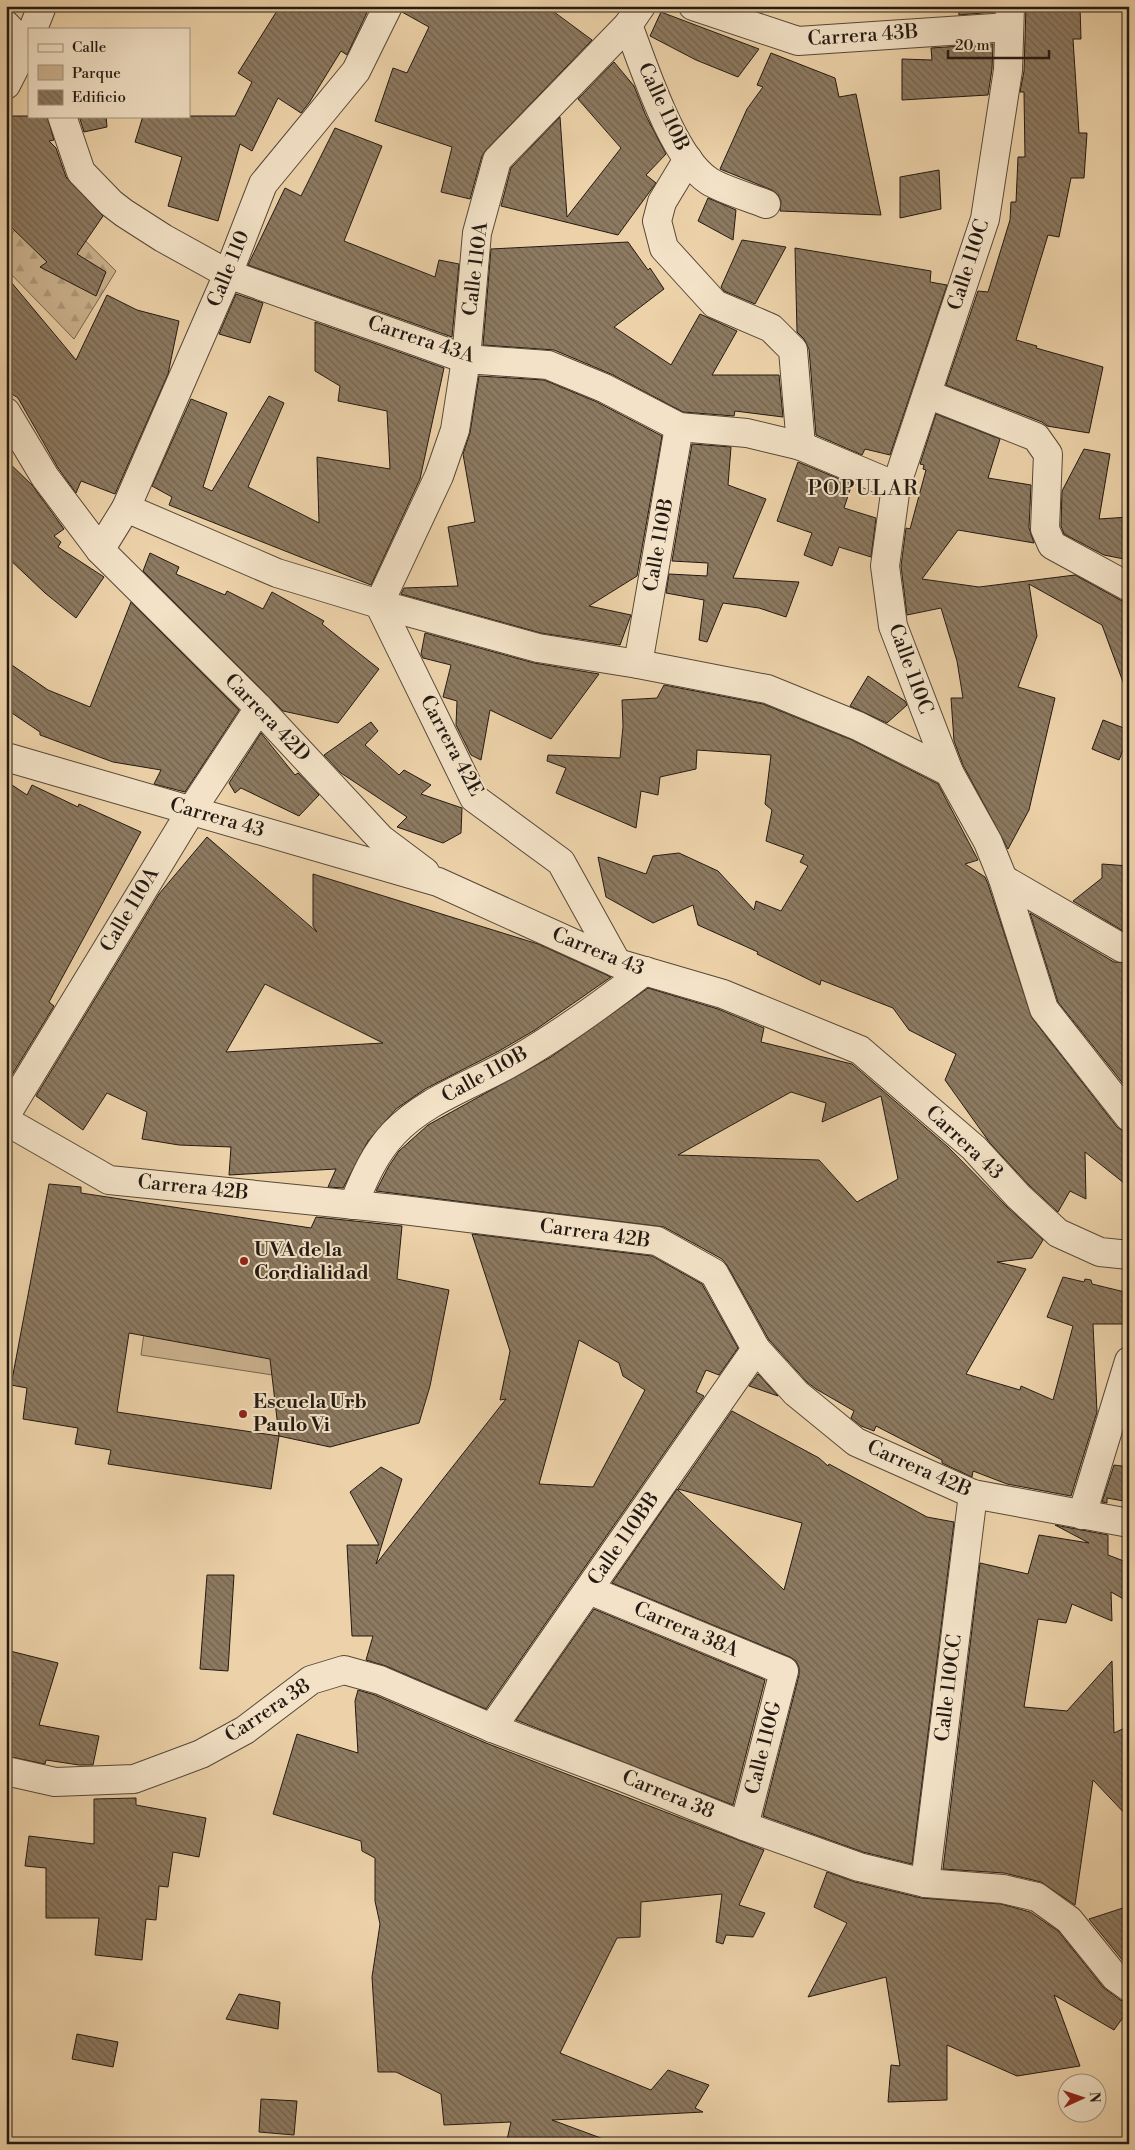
<svg xmlns="http://www.w3.org/2000/svg" width="1135" height="2150" font-family="'Libre Bodoni',serif">
	<style>
		.forest { fill: url(#forest-firs); stroke: #786650 }
		.green { fill: #cbb38f; stroke: #786650 }
		.building { fill: url(#building-back-hatch); stroke: #241a12; fill-rule: evenodd }
		.lines { fill: none; stroke-linecap: round; stroke-linejoin: round }
		.minor-casing { stroke: #564838; stroke-width: 30 }
		.minor { stroke: #f3e2c7; stroke-width: 28 }
		.poi-dot { fill: #8f2418; stroke: #f3e2c7; stroke-width: 2 }
		.labels { text-anchor: middle; dominant-baseline: central; stroke-width: 4; stroke-linejoin: round; paint-order: stroke }
		.street-label { font-size: 20px; fill: #241a12; stroke: #f3e2c7 }
		.poi-label { font-size: 20px; font-weight: bold; fill: #241a12; stroke: #f3e2c7; text-anchor: start }
		.neighbourhood-label { font-size: 21px; letter-spacing: 1px; fill: #241a12; stroke: #f3e2c7 }
	</style>
	<defs>
		<pattern id="forest-firs" width="22" height="20" patternUnits="userSpaceOnUse" patternTransform="scale(1.25)"><rect width="22" height="20" fill="#cbb38f"/><path d="M5 1l3.5 6h-7zM16 11l3.5 6h-7z" fill="#ae997a"/></pattern>
		<pattern id="building-back-hatch" width="6" height="6" patternUnits="userSpaceOnUse" patternTransform="scale(1.25)"><rect width="6" height="6" fill="#8d7a61"/><path d="M-1 5l2 2M0 0l6 6M5-1l2 2" fill="none" stroke="#73634f"/></pattern>
	</defs>
	<rect width="100%" height="100%" fill="#edd2a9"/>
	<filter id="stains"><feTurbulence type="fractalNoise" baseFrequency=".004" numOctaves="4"/><feColorMatrix values="0 0 0 0 .2 0 0 0 0 .09 0 0 0 0 .02 0 0 0 .5 -.17"/></filter>
	<radialGradient id="worn" r=".72"><stop offset=".6" stop-color="#630" stop-opacity="0"/><stop offset="1" stop-color="#630" stop-opacity=".3"/></radialGradient>
	<polygon class="forest" points="38,194 116,271 74,339 6,269 6,243"/>
	<polygon class="green" points="152,1274 298,1296 286,1377 141,1355"/>
	<g class="building">
		<polygon points="280,6 370,6 347,55 341,51 309,103 301,113 278,98 252,151 240,144 218,221 168,206 182,157 135,142 143,116 235,116 252,82 238,73"/>
		<polygon points="403,6 546,6 592,40 486,150 482,156 470,199 441,192 452,147 375,121 393,68 407,73 429,27 402,12"/>
		<polygon points="958,6 994,6 994,12 959,15"/>
		<polygon points="1026,6 1080,6 1081,39 1073,39 1079,133 1087,133 1084,178 1071,178 1059,237 1048,235 1016,340 1037,346 1036,348 1103,367 1089,433 1047,426 1042,422 946,385 978,291 988,292 1010,220 1011,202 1016,202 1018,157 1025,157 1024,92 1020,92 1024,71"/>
		<polygon points="661,12 706,29 759,49 738,77 696,60 650,36"/>
		<polygon points="993,44 992,69 988,95 902,100 902,59 932,60 931,48"/>
		<polygon points="771,53 835,78 839,97 856,94 881,215 780,211 781,201 778,195 772,190 720,169 747,109 763,87 757,85"/>
		<polygon points="614,62 634,86 646,116 666,154 646,175 656,183 618,235 501,206 511,168 560,117 567,217 621,148 578,99"/>
		<polygon points="6,116 47,116 54,140 49,141 56,148 66,177 103,216 77,254 106,272 96,296 40,267 47,262 6,222"/>
		<polygon points="79,116 106,116 107,127 84,132"/>
		<polygon points="335,128 382,146 344,241 435,277 439,260 459,264 452,337 248,265 285,188 301,196"/>
		<polygon points="939,170 941,209 900,218 900,177"/>
		<polygon points="708,198 736,210 733,240 698,221"/>
		<polygon points="742,240 786,247 755,304 724,291 721,287"/>
		<polygon points="628,242 648,270 650,268 664,289 614,327 671,365 700,314 737,331 712,375 779,375 783,417 735,411 734,416 683,412 611,374 554,350 483,345 491,249"/>
		<polygon points="795,248 931,271 930,282 947,285 890,455 865,449 862,455 816,435 809,349 804,339 797,332"/>
		<polygon points="6,276 76,360 107,295 137,310 179,321 168,374 115,494 81,481 76,493 58,468 18,398 6,390"/>
		<polygon points="236,294 263,303 250,343 219,334"/>
		<polygon points="315,322 444,368 420,479 371,585 169,505 172,497 152,486 191,399 227,413 203,487 212,491 269,396 284,403 248,487 319,523 317,457 390,469 387,411 338,401 340,386 315,371"/>
		<polygon points="479,376 544,380 597,402 662,436 637,576 589,606 631,615 620,645 541,633 401,594 404,588 458,586 448,527 475,522 463,454 470,433"/>
		<polygon points="936,414 1000,439 988,478 1031,485 1029,528 1034,543 958,530 922,579 979,587 1075,575 1122,601 1129,603 1129,690 1126,690 1102,625 1029,584 1037,636 1018,687 1055,698 1029,810 1008,849 963,765 954,741 951,698 963,698 957,661 941,608 907,615 901,566 906,528 910,529 926,470 923,469 924,465 920,464"/>
		<polygon points="692,444 731,447 728,485 766,499 733,578 799,582 786,617 759,608 723,603 707,642 699,640 704,600 666,593 669,574 707,576 708,563 672,561"/>
		<polygon points="1084,449 1110,454 1099,519 1129,517 1129,560 1104,555 1064,534 1061,526 1062,491"/>
		<polygon points="6,460 32,485 64,529 54,536 61,542 58,547 104,577 76,618 45,593 6,556"/>
		<polygon points="798,462 852,484 844,508 876,518 871,557 839,547 832,566 804,555 812,533 777,521"/>
		<polygon points="150,553 179,567 176,574 225,595 227,591 263,609 272,592 324,621 322,624 379,669 338,723 283,711 143,571"/>
		<polygon points="131,602 239,710 185,792 154,784 161,770 113,762 40,735 40,732 6,709 6,661 48,690 90,707"/>
		<polygon points="425,633 534,663 599,674 551,739 490,710 481,760 471,755 456,725 457,701 443,697 451,665 423,658 421,654"/>
		<polygon points="868,676 905,701 907,705 887,723 850,706"/>
		<polygon points="664,685 763,704 852,740 938,784 978,860 965,864 985,877 988,884 1032,1018 1117,1127 1123,1131 1129,1132 1129,1187 1085,1152 1086,1199 1070,1191 1058,1212 1029,1185 990,1143 945,1080 956,1054 909,1030 893,1008 821,980 820,985 757,954 758,952 698,925 693,905 653,923 606,897 598,857 646,874 653,856 679,853 718,871 754,910 756,901 781,911 808,866 800,862 804,855 766,841 772,810 765,804 771,755 697,750 696,769 660,777 658,795 641,791 636,828 556,793 566,768 547,761 548,755 620,758 623,726 622,700 657,698"/>
		<polygon points="1103,720 1129,730 1129,736 1119,760 1092,749"/>
		<polygon points="371,722 378,731 365,745 399,775 404,770 431,785 421,794 462,808 461,833 443,843 397,827 407,817 341,773 324,755"/>
		<polygon points="261,733 295,775 298,773 319,795 299,816 241,788 235,793 229,783"/>
		<polygon points="6,781 27,795 32,785 78,807 79,804 141,832 49,1002 54,1006 10,1078 6,1076"/>
		<path d="M207 837 317 932 313 926V874L538 944 611 977 535 1030 499 1051 425 1089 396 1109 368 1141 343 1188 328 1187 336 1169 229 1175 231 1147 179 1145 142 1139 147 1112 107 1093 83 1130 36 1096 159 894ZM265 984 383 1043 226 1052Z"/>
		<polygon points="1102,864 1129,866 1129,932 1125,932 1073,901 1102,878"/>
		<polygon points="1030,913 1114,962 1129,963 1129,1091 1058,1002"/>
		<path d="M648 988 718 1009 764 1028 761 1042 852 1064 948 1147 1007 1207 1043 1240 1032 1258 997 1262 1026 1269 966 1374 1020 1390 1021 1386 1053 1400 1073 1326 1047 1317 1063 1277 1084 1282 1085 1279 1091 1280 1092 1284 1129 1293V1324H1093L1097 1412 1071 1496 1007 1484 973 1471 972 1477 942 1463V1460L876 1426 874 1431 861 1426 851 1418 854 1411 816 1389 807 1382 769 1340 727 1265 722 1259 664 1227 376 1191 389 1166 399 1151 428 1125 551 1057ZM791 1092 826 1103 822 1122 881 1096 898 1179 857 1202 819 1160 678 1155Z"/>
		<path d="M49 1184 81 1187V1193L311 1228 316 1217 402 1226 397 1279 449 1290 430 1386 419 1423 330 1447 279 1436 271 1489 108 1464 111 1450 75 1444 78 1428 23 1419 27 1388 11 1385ZM129 1333 270 1359 279 1436 117 1412Z"/>
		<path d="M472 1234 652 1256 702 1284 738 1348 719 1375 706 1370 696 1392 704 1396 486 1709 386 1666 366 1660 373 1636H352L347 1545H379L350 1492 381 1467 402 1479 376 1564 506 1399 500 1400 510 1351ZM579 1340 619 1363 623 1376 645 1390 593 1487 539 1484Z"/>
		<polygon points="758,1374 778,1396 749,1386"/>
		<polygon points="732,1411 819,1458 828,1466 829,1464 927,1517 954,1522 912,1864 863,1852 763,1816 799,1675 799,1667 796,1661 790,1657 612,1583 677,1489 784,1590 802,1523 678,1489"/>
		<polygon points="1114,1465 1129,1467 1129,1502 1107,1498 1107,1503 1102,1502"/>
		<polygon points="1055,1525 1108,1535 1108,1555 1129,1563 1129,1602 1111,1592 1112,1621 1072,1604 1066,1623 1038,1619 1024,1707 1067,1711 1112,1661 1114,1733 1129,1726 1129,1818 1093,1780 1075,1905 1041,1882 1004,1873 943,1869 980,1563 1028,1574 1039,1535 1089,1543"/>
		<polygon points="207,1575 234,1575 228,1671 200,1669"/>
		<polygon points="594,1609 765,1680 733,1805 516,1720"/>
		<polygon points="6,1650 58,1663 39,1725 99,1736 93,1765 79,1765 46,1760 45,1764 6,1756 6,1708 13,1683 6,1682"/>
		<polygon points="358,1690 375,1695 486,1743 764,1850 739,1905 765,1913 753,1937 726,1935 723,1944 716,1942 722,1894 641,1902 640,1937 617,1938 560,2053 651,2090 668,2070 709,2085 695,2108 703,2112 552,2120 609,2141 609,2144 506,2144 511,2122 444,2125 441,2094 396,2072 378,2072 372,1977 380,1924 375,1901 375,1858 362,1851 361,1841 273,1814 297,1734 358,1753 355,1701"/>
		<polygon points="136,1798 136,1805 206,1818 199,1857 173,1852 168,1887 159,1886 156,1920 146,1919 142,1960 95,1955 99,1918 46,1918 46,1868 25,1866 29,1836 94,1844 94,1799"/>
		<polygon points="827,1872 855,1882 921,1898 1001,1904 1030,1912 1058,1931 1103,1987 1120,2000 1129,2002 1129,2009 1114,2030 1054,1995 1080,2066 1017,2076 947,2045 947,2100 888,2102 891,2065 900,2066 886,1977 808,1997 847,1923 814,1907"/>
		<polygon points="1126,1907 1129,1961 1129,1968 1089,1919"/>
		<polygon points="239,1994 280,2002 278,2029 226,2019"/>
		<polygon points="77,2034 118,2042 113,2067 72,2059"/>
		<polygon points="261,2099 297,2101 294,2135 259,2132"/>
	</g>
	<g class="lines">
		<defs>
			<g id="minor">
				<polyline points="693,6 798,41 1009,27"/>
				<polyline points="1010,6 1008,70 985,219 896,486 885,566 893,626 949,772 988,842 1003,879 1044,1009 1129,1117"/>
				<polyline points="6,25 29,50"/>
				<path d="M628 25C644 66 672 157 709 181 721 189 751 198 766 204"/>
				<polyline points="33,29 42,6"/>
				<polyline points="6,85 29,40"/>
				<polyline points="62,116 81,172 111,203 124,213 163,238 228,274 466,359 548,365 604,388 679,427 747,433 801,446 896,486"/>
				<polyline points="688,159 662,202 657,221 664,248 715,304 771,328 793,350 801,446"/>
				<polyline points="927,394 1036,437 1048,454 1045,529 1052,545 1129,587"/>
				<polyline points="6,412 45,477 100,550 259,708 381,839 425,872"/>
				<polyline points="126,508 277,573 379,604 538,648 638,664 767,689 858,726 949,772"/>
				<polyline points="100,550 126,508 228,274 263,184 356,71 388,6"/>
				<polyline points="638,664 679,427"/>
				<polyline points="6,757 438,882 617,963 723,994 860,1050 974,1148 1018,1196 1058,1233 1100,1252 1129,1255"/>
				<polyline points="1003,879 1122,948 1129,947"/>
				<polyline points="617,963 561,862 474,798 379,604 439,476 455,430 466,359 477,233 497,160 628,25 641,6"/>
				<polyline points="6,1115 191,811 259,708"/>
				<polyline points="6,1121 109,1180 395,1209 657,1241 714,1273 756,1349 796,1393 856,1442 973,1494 1129,1523"/>
				<path d="M353 1205C364 1179 374 1154 394 1133 424 1101 469 1086 507 1065 556 1038 601 1005 645 971"/>
				<polyline points="1082,1515 1129,1361"/>
				<polyline points="589,1590 784,1671 744,1826"/>
				<polyline points="492,1728 756,1349"/>
				<polyline points="6,1771 55,1782 134,1779 201,1754 245,1730 311,1680 344,1670 380,1680 492,1728 622,1777 744,1826 859,1867 925,1883 1003,1889 1037,1897 1069,1920 1115,1977 1129,1987"/>
				<polyline points="925,1883 973,1494"/>
			</g>
		</defs>
		<use href="#minor" class="minor-casing"/>
		<use href="#minor" class="minor"/>
	</g>
	<g class="poi-dot">
		<circle cx="244" cy="1261" r="5"/>
		<circle cx="243" cy="1414" r="5"/>
	</g>
	<g class="labels">
		<g class="street-label">
			<text transform="translate(863 36) rotate(-4)">Carrera 43B</text>
			<text transform="translate(663 107) rotate(65)">Calle 110B</text>
			<text transform="translate(969 265) rotate(-72)">Calle 110C</text>
			<text transform="translate(229 269) rotate(-68)">Calle 110</text>
			<text transform="translate(476 269) rotate(-83)">Calle 110A</text>
			<text transform="translate(421 340) rotate(18)">Carrera 43A</text>
			<text transform="translate(659 545) rotate(-80)">Calle 110B</text>
			<text transform="translate(910 669) rotate(70)">Calle 110C</text>
			<text transform="translate(267 718) rotate(46)">Carrera 42D</text>
			<text transform="translate(451 746) rotate(62)">Carrera 42E</text>
			<text transform="translate(217 818) rotate(16)">Carrera 43</text>
			<text transform="translate(130 910) rotate(-59)">Calle 110A</text>
			<text transform="translate(598 952) rotate(22)">Carrera 43</text>
			<text transform="translate(485 1075) rotate(-29)">Calle 110B</text>
			<text transform="translate(964 1143) rotate(43)">Carrera 43</text>
			<text transform="translate(193 1188) rotate(6)">Carrera 42B</text>
			<text transform="translate(595 1234) rotate(8)">Carrera 42B</text>
			<text transform="translate(919 1469) rotate(24)">Carrera 42B</text>
			<text transform="translate(624 1539) rotate(-55)">Calle 110BB</text>
			<text transform="translate(686 1630) rotate(23)">Carrera 38A</text>
			<text transform="translate(949 1688) rotate(-83)">Calle 110CC</text>
			<text transform="translate(268 1711) rotate(-34)">Carrera 38</text>
			<text transform="translate(764 1748) rotate(-76)">Calle 110G</text>
			<text transform="translate(668 1795) rotate(22)">Carrera 38</text>
		</g>
		<g class="poi-label">
			<text x="254" y="1250">UVA de la<tspan x="254" dy="23">Cordialidad</tspan></text>
			<text x="253" y="1402">Escuela Urb<tspan x="253" dy="23">Paulo Vi</tspan></text>
		</g>
		<g class="neighbourhood-label">
			<text x="863" y="489">POPULAR</text>
		</g>
	</g>
	<rect width="1135" height="2150" fill="none" stroke="#edd2a9" stroke-width="25"/>
	<rect x="8" y="8" width="1120" height="2135" fill="none" stroke="#241a12" stroke-width="2.5"/>
	<rect x="12" y="12" width="1110" height="2125" fill="none" stroke="#241a12"/>
	<rect x="28" y="28" width="162" height="90" fill="#f3e2c7" stroke="#a0927f"/>
	<rect x="38" y="44" width="25" height="8" fill="#f3e2c7" stroke="#a0927f"/>
	<text x="72" y="52" font-size="15" fill="#241a12">Calle</text>
	<rect x="38" y="65" width="25" height="15" fill="#cbb38f" stroke="#a0927f"/>
	<text x="72" y="78" font-size="15" fill="#241a12">Parque</text>
	<rect x="38" y="90" width="25" height="15" fill="url(#building-back-hatch)" stroke="#a0927f"/>
	<text x="72" y="102" font-size="15" fill="#241a12">Edificio</text>
	<g transform="translate(1082 2098) rotate(87)"><circle r="24" fill="#f3e2c7" stroke="#a0927f"/>
	<path d="M0-4L9 19L0 12L-9 19Z" fill="#8f2418"/>
	<text y="-8" font-size="14" font-weight="bold" text-anchor="middle" fill="#241a12">N</text>
	</g>
	<path d="M948 50v8h101v-8" fill="none" stroke="#241a12" stroke-width="2.5"/>
	<text x="955" y="50" font-size="15" fill="#241a12" stroke="#f3e2c7" stroke-width="4" paint-order="stroke">20 m</text>
	<rect width="100%" height="100%" filter="url(#stains)"/>
	<rect width="100%" height="100%" fill="url(#worn)"/>
</svg>
